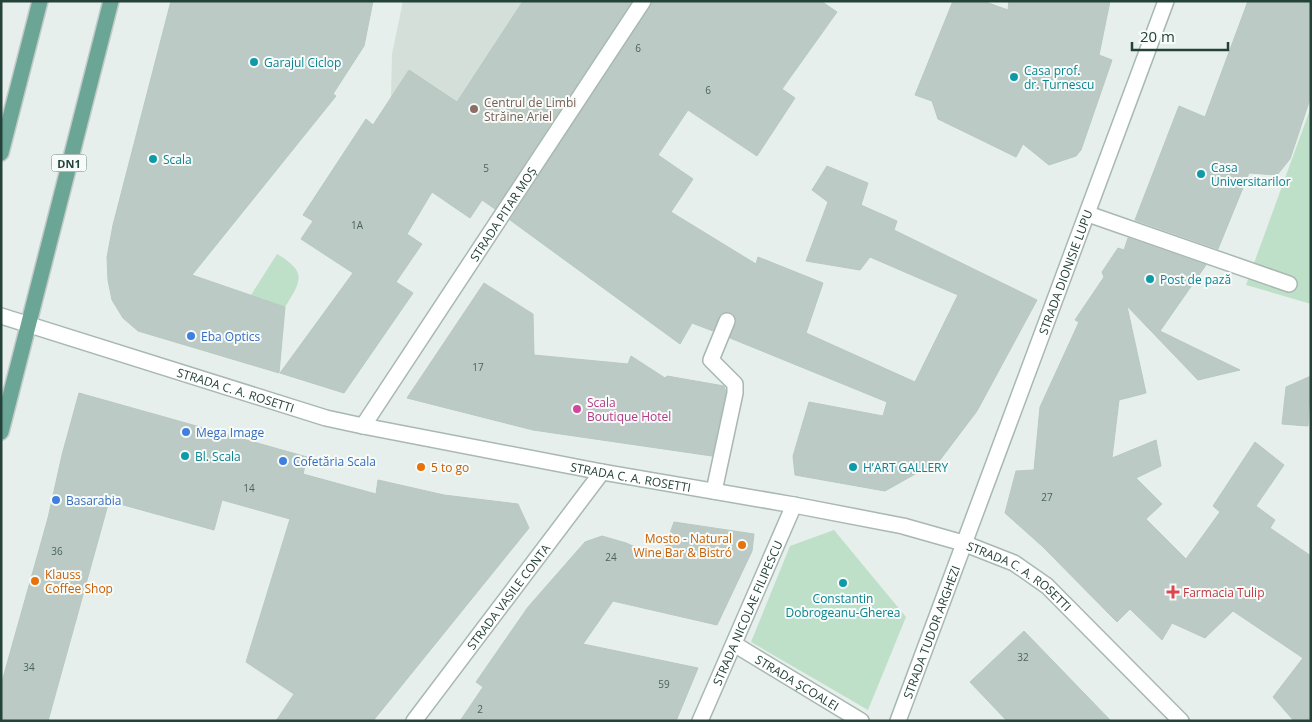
<svg xmlns="http://www.w3.org/2000/svg" width="1312" height="722" font-family="'Open Sans',sans-serif">
	<style>
		.built { fill: #d4dfda }
		.green { fill: #bfe0c8 }
		.building { fill: #bbcac4; stroke: #b8c9c2 }
		.lines { fill: none; stroke-linecap: round; stroke-linejoin: round }
		.minor-casing { stroke: #a8b8b2; stroke-width: 18 }
		.major-casing { stroke: #c2cac8; stroke-width: 18 }
		.minor { stroke: #fff; stroke-width: 15 }
		.major { stroke: #6aa596; stroke-width: 15 }
		.culture-dot { fill: #0f9aa8; stroke: #f7fbf9; stroke-width: 2 }
		.education-dot { fill: #8d6e63; stroke: #f7fbf9; stroke-width: 2 }
		.shop-dot { fill: #3f7fe0; stroke: #f7fbf9; stroke-width: 2 }
		.hotel-dot { fill: #d1479c; stroke: #f7fbf9; stroke-width: 2 }
		.food-dot { fill: #e8710a; stroke: #f7fbf9; stroke-width: 2 }
		.health-dot { fill: #e0444e; stroke: #f7fbf9; stroke-width: 2 }
		.labels { text-anchor: middle; dominant-baseline: central; stroke-width: 4; stroke-linejoin: round; paint-order: stroke }
		.number-label { font-size: 10px; fill: #4a645c }
		.shield { fill: #f7fbf9; stroke: #637a73; stroke-width: 1 }
		.shield-label { font-size: 11px; font-weight: bold; fill: #24423a }
		.culture-label { font-size: 12px; fill: #0d838f; stroke: #f7fbf9; text-anchor: start }
		.education-label { font-size: 12px; fill: #785e54; stroke: #f7fbf9; text-anchor: start }
		.street-label { font-size: 12px; fill: #24423a; stroke: #f7fbf9 }
		.shop-label { font-size: 12px; fill: #366cbe; stroke: #f7fbf9; text-anchor: start }
		.hotel-label { font-size: 12px; fill: #b23c85; stroke: #f7fbf9; text-anchor: start }
		.food-label { font-size: 12px; fill: #c56008; stroke: #f7fbf9; text-anchor: start }
		.health-label { font-size: 12px; fill: #be3a42; stroke: #f7fbf9; text-anchor: start }
	</style>
	<rect width="100%" height="100%" fill="#e6efeb"/>
	<polygon class="built" points="403,1 621,1 470,218 403,172 391,98 392,54"/>
	<g class="green">
		<polygon points="1311,107 1311,304 1246,285"/>
		<path d="M277 254C307 272 302 280 285 307L251 295Z"/>
		<polygon points="834,530 906,617 868,710 751,642 790,546"/>
	</g>
	<g class="building">
		<polygon points="171,1 373,1 364,46 333,94 336,96 192,275 285,307 279,373 138,331 123,318 112,300 108,280 107,257 113,225"/>
		<polygon points="523,1 632,1 495,209 482,200 470,218 432,192 407,234 422,244 396,282 413,293 344,393 280,373 353,273 301,239 313,221 303,215 366,119 373,125 409,70 457,102"/>
		<polygon points="652,1 821,1 837,12 782,89 795,98 757,156 688,110 658,155 693,179 671,212 756,264 758,257 823,283 806,333 915,382 958,295 870,257 860,270 806,261 828,202 812,190 827,166 868,183 861,205 897,221 894,230 1037,300 977,411 940,460 885,491 795,475 793,456 809,402 883,416 887,402 730,338 736,320 730,312 721,314 713,331 692,323 680,344 510,220"/>
		<polygon points="953,1 983,1 1008,10 1009,1 1110,1 1099,55 1112,60 1081,150 1076,156 1049,165 1023,144 1016,157 938,119 932,101 915,95"/>
		<polygon points="1248,1 1311,1 1311,96 1290,159 1277,175 1249,173 1218,249 1135,220 1179,106 1205,117"/>
		<polygon points="1128,238 1206,265 1160,331 1240,370 1198,380 1127,306 1146,393 1119,400 1112,458 1156,440 1161,466 1136,478 1162,504 1146,519 1186,559 1220,512 1213,506 1255,442 1284,465 1256,506 1275,520 1270,528 1311,556 1311,721 1294,721 1273,697 1303,658 1233,611 1205,638 1172,623 1162,640 1130,609 1117,622 1043,547 1005,513 1016,471 1034,470 1040,407 1079,322 1075,320 1104,277 1102,272 1118,248 1124,250"/>
		<polygon points="484,283 533,314 534,355 628,364 631,356 665,378 667,376 724,386 726,392 712,456 533,430 407,398"/>
		<polygon points="1311,376 1308,426 1282,424 1286,387"/>
		<polygon points="79,393 307,457 303,474 376,494 378,480 444,495 518,504 529,528 373,721 276,721 294,694 246,662 290,519 222,500 214,530 109,501 48,721 1,721 1,685 48,518 62,455"/>
		<polygon points="674,522 754,534 752,551 717,625 613,601 583,644 698,668 676,721 460,721 483,687 476,682 528,607 585,542 602,536 626,543 661,558"/>
		<polygon points="1024,631 1111,721 1007,721 970,682"/>
	</g>
	<g class="lines">
		<defs>
			<g id="minor">
				<polyline points="1088,214 1289,284"/>
				<path id="s1" d="M1 316 326 418 363 426 602 472 794 505 903 526 963 543 1014 563 1047 586 1181 721"/>
				<path id="s2" d="M363 426 643 1"/>
				<polyline points="714,491 735,393 735,384 711,360 727,321"/>
				<path id="s3" d="M734 644 861 721"/>
				<path id="s4" d="M414 721 602 472"/>
				<path id="s5" d="M700 721 794 505"/>
				<path id="s6" d="M898 721 1166 1"/>
			</g>
			<g id="major">
				<polyline points="1,153 40,1"/>
				<polyline points="1,432 111,1"/>
			</g>
		</defs>
		<use href="#minor" class="minor-casing"/>
		<use href="#major" class="major-casing"/>
		<use href="#minor" class="minor"/>
		<use href="#major" class="major"/>
	</g>
	<g class="culture-dot">
		<circle cx="254" cy="62" r="5"/>
		<circle cx="1014" cy="77" r="5"/>
		<circle cx="153" cy="159" r="5"/>
		<circle cx="1201" cy="174" r="5"/>
		<circle cx="1150" cy="279" r="5"/>
		<circle cx="185" cy="456" r="5"/>
		<circle cx="853" cy="467" r="5"/>
		<circle cx="843" cy="583" r="5"/>
	</g>
	<circle class="education-dot" cx="474" cy="109" r="5"/>
	<g class="shop-dot">
		<circle cx="191" cy="336" r="5"/>
		<circle cx="186" cy="432" r="5"/>
		<circle cx="283" cy="461" r="5"/>
		<circle cx="56" cy="500" r="5"/>
	</g>
	<circle class="hotel-dot" cx="577" cy="409" r="5"/>
	<g class="food-dot">
		<circle cx="421" cy="467" r="5"/>
		<circle cx="742" cy="545" r="5"/>
		<circle cx="35" cy="581" r="5"/>
	</g>
	<path class="health-dot" d="M1170.5 584.5h5v5h5v5h-5v5h-5v-5h-5v-5h5z"/>
	<g class="labels">
		<g class="number-label">
			<text x="638" y="48">6</text>
			<text x="708" y="90">6</text>
			<text x="486" y="168">5</text>
			<text x="357" y="225">1A</text>
			<text x="478" y="367">17</text>
			<text x="249" y="488">14</text>
			<text x="1047" y="497">27</text>
			<text x="57" y="551">36</text>
			<text x="611" y="557">24</text>
			<text x="1023" y="657">32</text>
			<text x="29" y="667">34</text>
			<text x="664" y="684">59</text>
			<text x="480" y="709">2</text>
		</g>
		<rect class="shield" x="51.5" y="154.5" width="35" height="17" rx="4"/>
		<g class="shield-label">
			<text x="69" y="163">DN1</text>
		</g>
		<g class="culture-label">
			<text x="264" y="62">Garajul Ciclop</text>
			<text x="1024" y="70">Casa prof.<tspan x="1024" dy="14">dr. Turnescu</tspan></text>
			<text x="163" y="159">Scala</text>
			<text x="1211" y="167">Casa<tspan x="1211" dy="14">Universitarilor</tspan></text>
			<text x="1160" y="279">Post de pază</text>
			<text x="195" y="456">Bl. Scala</text>
			<text x="863" y="467">H’ART GALLERY</text>
			<text x="843" y="598" text-anchor="middle">Constantin<tspan x="843" dy="14">Dobrogeanu-Gherea</tspan></text>
		</g>
		<g class="education-label">
			<text x="484" y="102">Centrul de Limbi<tspan x="484" dy="14">Străine Ariel</tspan></text>
		</g>
		<g class="street-label">
			<text stroke="none"><textPath href="#s2" startOffset="254">STRADA PITAR MOȘ</textPath></text>
			<text stroke="none"><textPath href="#s6" startOffset="479">STRADA DIONISIE LUPU</textPath></text>
			<text stroke="none"><textPath href="#s1" startOffset="246">STRADA C. A. ROSETTI</textPath></text>
			<text stroke="none"><textPath href="#s1" startOffset="651">STRADA C. A. ROSETTI</textPath></text>
			<text stroke="none"><textPath href="#s1" startOffset="1056">STRADA C. A. ROSETTI</textPath></text>
			<text stroke="none"><textPath href="#s4" startOffset="156">STRADA VASILE CONTA</textPath></text>
			<text stroke="none"><textPath href="#s5" startOffset="118">STRADA NICOLAE FILIPESCU</textPath></text>
			<text stroke="none"><textPath href="#s6" startOffset="95">STRADA TUDOR ARGHEZI</textPath></text>
			<text stroke="none"><textPath href="#s3" startOffset="74">STRADA ȘCOALEI</textPath></text>
		</g>
		<g class="shop-label">
			<text x="201" y="336">Eba Optics</text>
			<text x="196" y="432">Mega Image</text>
			<text x="293" y="461">Cofetăria Scala</text>
			<text x="66" y="500">Basarabia</text>
		</g>
		<g class="hotel-label">
			<text x="587" y="402">Scala<tspan x="587" dy="14">Boutique Hotel</tspan></text>
		</g>
		<g class="food-label">
			<text x="431" y="467">5 to go</text>
			<text x="732" y="538" text-anchor="end">Mosto - Natural<tspan x="732" dy="14">Wine Bar &amp; Bistró</tspan></text>
			<text x="45" y="574">Klauss<tspan x="45" dy="14">Coffee Shop</tspan></text>
		</g>
		<g class="health-label">
			<text x="1183" y="592">Farmacia Tulip</text>
		</g>
	</g>
	<rect width="1312" height="722" fill="none" stroke="#24423a" stroke-width="5"/>
	<path d="M1132 42v8h96v-8" fill="none" stroke="#24423a" stroke-width="2.5"/>
	<text x="1140" y="42" font-size="15" fill="#24423a" stroke="#f7fbf9" stroke-width="4" paint-order="stroke">20 m</text>
</svg>
